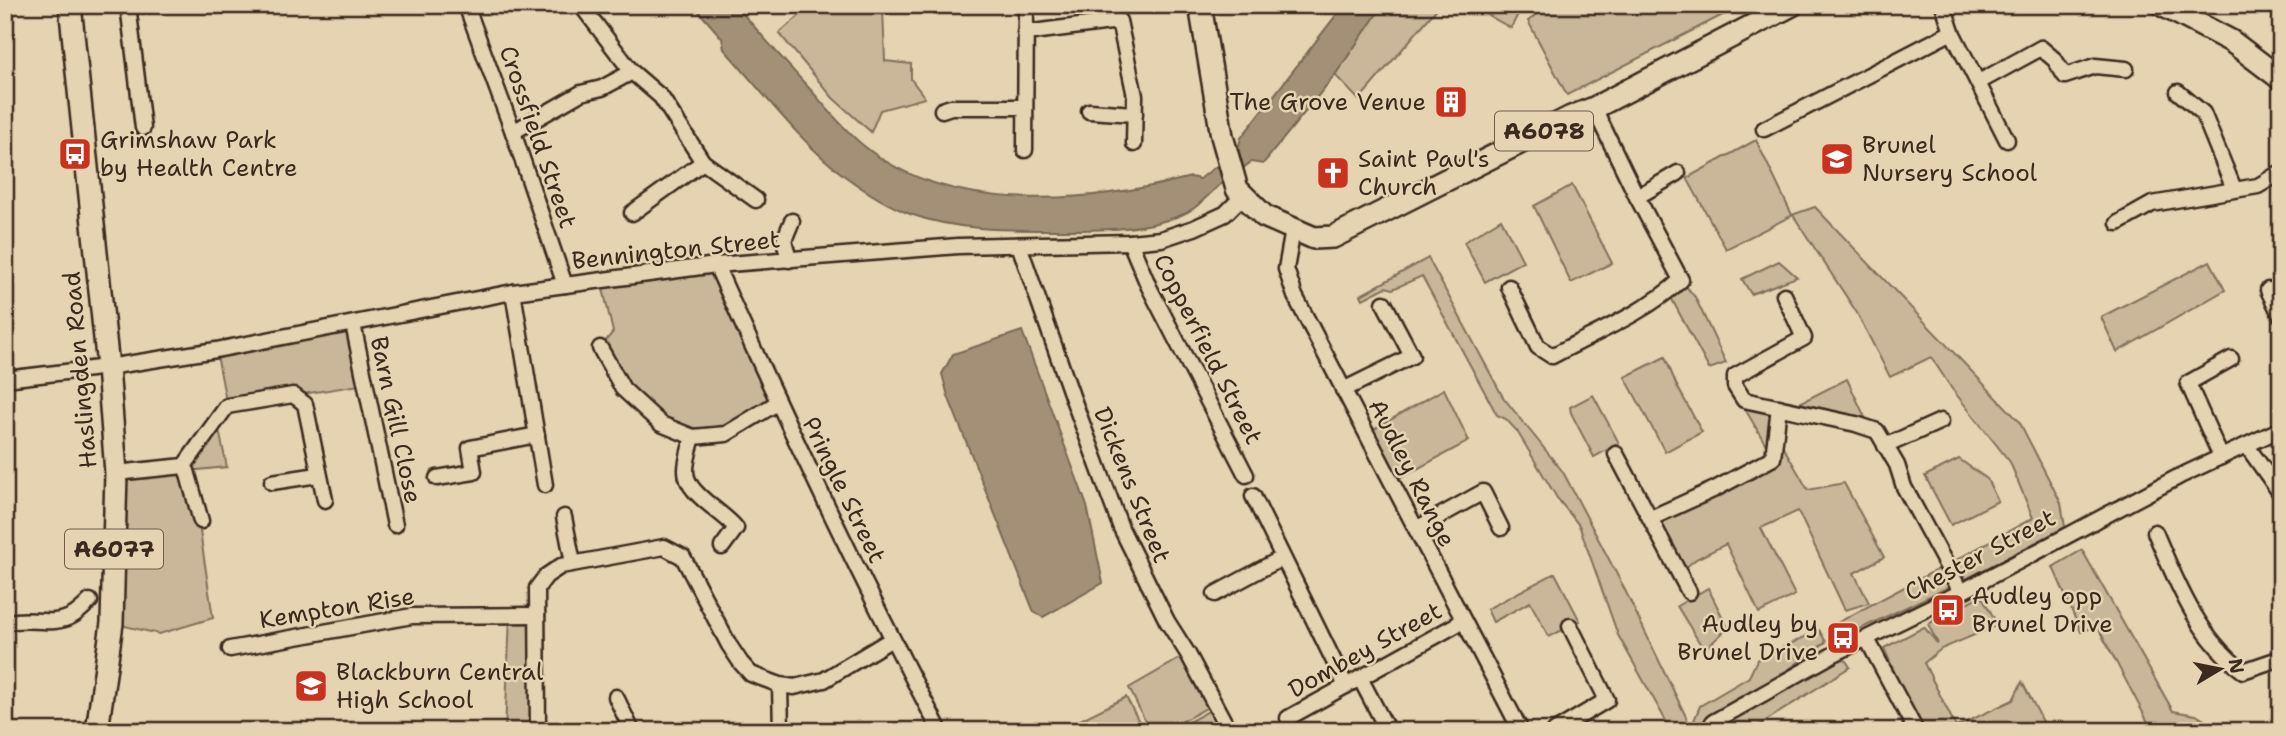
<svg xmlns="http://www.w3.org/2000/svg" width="2286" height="736" font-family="'Shantell Sans',sans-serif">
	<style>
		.green { fill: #cab799; stroke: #82705c; stroke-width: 2 }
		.water { fill: #a39077; stroke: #796753; stroke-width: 2 }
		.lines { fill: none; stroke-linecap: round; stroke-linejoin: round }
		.minor-casing { stroke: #3b2a1e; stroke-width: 19 }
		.highway-casing { stroke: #3b2a1e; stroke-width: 26 }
		.minor { stroke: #e6d3b1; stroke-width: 14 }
		.highway { stroke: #e6d3b1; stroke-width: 21 }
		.labels { text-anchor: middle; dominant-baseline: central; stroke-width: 5; stroke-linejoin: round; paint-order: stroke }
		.shield { fill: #e6d3b1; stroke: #6e5d4a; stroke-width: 2 }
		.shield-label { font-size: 23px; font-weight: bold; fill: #3b2a1e }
		.poi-label { font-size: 24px; fill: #3b2a1e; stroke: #e6d3b1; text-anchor: start }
		.street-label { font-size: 24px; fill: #3b2a1e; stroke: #e6d3b1 }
	</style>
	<rect width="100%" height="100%" fill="#e6d3b1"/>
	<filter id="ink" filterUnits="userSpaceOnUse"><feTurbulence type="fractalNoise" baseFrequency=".0143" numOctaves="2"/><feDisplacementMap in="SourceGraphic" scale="14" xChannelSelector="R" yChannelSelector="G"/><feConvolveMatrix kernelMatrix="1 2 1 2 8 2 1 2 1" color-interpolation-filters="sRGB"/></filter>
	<g filter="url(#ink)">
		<g class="green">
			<polygon points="812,5 883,8 885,61 911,64 911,79 925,98 880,110 871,132 833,98 779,33"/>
			<polygon points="1383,5 1440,5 1359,100 1335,75"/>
			<polygon points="1470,5 1526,5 1518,14 1511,28"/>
			<polygon points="1550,5 1742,5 1567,95 1528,21"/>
			<polygon points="1756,140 1792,215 1815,207 2019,421 2061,503 2065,527 1966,579 1954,561 2033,518 2010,462 1952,389 1931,357 1890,377 1857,313 1793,215 1726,249 1687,178"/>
			<polygon points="1572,185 1612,263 1571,283 1534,206"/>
			<polygon points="1501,219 1523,261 1485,282 1464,242"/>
			<polygon points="1428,258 1503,397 1563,472 1623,586 1689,723 1671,730 1618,635 1579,525 1557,498 1517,431 1506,419 1497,415 1422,276 1393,289 1386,287 1363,299 1361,295"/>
			<polygon points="1779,261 1797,277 1751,294 1742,279"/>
			<polygon points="2210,261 2225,290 2117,352 2101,317"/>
			<polygon points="716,265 777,403 726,434 693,437 661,424 623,389 600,348 613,332 601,280"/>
			<polygon points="1681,280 1695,297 1726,363 1709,369 1668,292"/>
			<polygon points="353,324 366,384 227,406 216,350"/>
			<polygon points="1665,357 1676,384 1702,432 1665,452 1625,377"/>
			<polygon points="1847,379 1870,428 1788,409"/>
			<polygon points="1444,389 1469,441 1391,483 1366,434"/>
			<polygon points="1593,395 1619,443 1594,457 1571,413 1570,407"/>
			<polygon points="1744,400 1779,407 1777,436 1808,490 1844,483 1884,557 1854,573 1869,603 1845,610 1798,511 1761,528 1795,595 1759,613 1726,544 1696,559 1679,573 1651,518 1773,457 1745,409"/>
			<polygon points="217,421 227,467 188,471 198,518 213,618 159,634 112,623 116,473 187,471"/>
			<polygon points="1959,459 1987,479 1998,501 1951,525 1925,476"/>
			<polygon points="2082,550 2173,711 2196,715 2222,731 2132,731 2148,722 2097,626 2081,632 2053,567"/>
			<polygon points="1942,567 1951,586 1845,636 1835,624"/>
			<polygon points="1555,573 1580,621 1549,637 1530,602 1493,622 1487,609"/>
			<polygon points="1708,588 1728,628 1704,650 1677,606"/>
			<polygon points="1981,595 1998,625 1941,649 1924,663 1956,727 2013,700 2022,682 2048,731 1920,731 1884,648 1924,627 1938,644 1928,624"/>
			<polygon points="537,615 538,731 505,731 510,616"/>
			<polygon points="1819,630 1826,642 1727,715 1844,658 1850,667 1750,731 1677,731 1693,723 1700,706 1749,677 1757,660"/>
			<polygon points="1188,654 1215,703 1165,731 1150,731 1129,688"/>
			<polygon points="1126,697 1144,731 1068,731 1066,727"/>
			<polygon points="1214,708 1227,731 1172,731"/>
		</g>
		<g class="water">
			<path d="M693 5H735C760 33 784 61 809 88 827 108 843 129 864 146 950 216 1090 203 1191 177L1200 179 1238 149 1241 138 1344 5H1383L1335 75 1263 164 1251 162C1239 172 1224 180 1213 191 1201 202 1195 210 1179 216 1141 231 1098 230 1058 230 1008 230 958 231 910 214 887 205 865 191 846 177 803 146 760 89 724 49L722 38Z"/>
			<polygon points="1022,331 1087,506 1103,583 1043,617 1034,612 948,396 942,374 953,354"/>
		</g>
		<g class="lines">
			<defs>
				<g id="minor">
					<polyline points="128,5 143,128"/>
					<polyline points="466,5 513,132 565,285"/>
					<polyline points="581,5 632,72 661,97 703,162 756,200"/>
					<polyline points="1943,5 1952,32 2007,140"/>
					<polyline points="1025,33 1119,21 1135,96 1134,144"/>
					<polyline points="1979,82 2041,48 2055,60 2065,76 2095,66 2126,69"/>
					<polyline points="2178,92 2203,113 2234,189"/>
					<polyline points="942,110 951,107 1024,107"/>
					<polyline points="1089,111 1135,114"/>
					<polyline points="1764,129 1952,32"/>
					<polyline points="513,132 581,93 602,88 632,72"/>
					<polyline points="1025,150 1026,5"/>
					<polyline points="1637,197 1678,173"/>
					<polyline points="632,213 703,162"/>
					<polyline points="2118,223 2152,204 2258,186 2281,172"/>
					<polyline points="1293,230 1286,269 1295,296 1521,731"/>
					<polyline points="1130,242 1149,287 1246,475"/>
					<polyline points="1019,245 1073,399 1121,528 1167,621 1188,654 1229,731"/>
					<polyline points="789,260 784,240 792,221"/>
					<path d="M716 265C786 423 860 578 940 731"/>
					<path d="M1509 287 1538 347 1552 356C1595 333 1645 313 1681 280L1637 197 1594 108"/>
					<polyline points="2268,290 2281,316"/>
					<polyline points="513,292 545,485"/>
					<polyline points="1784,295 1804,338 1735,376 1735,386 1744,400 1856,424 1877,431 1897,465 1904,487 1961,592"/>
					<polyline points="353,324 395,525"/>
					<polyline points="600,348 623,389 661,424 693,437 726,434 777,403"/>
					<polyline points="5,379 108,367 216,350 513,292 716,265 958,246 1130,242 1161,239 1194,228 1225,214 1243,196"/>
					<polyline points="1343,390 1412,356 1384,303"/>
					<path d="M693 437C690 448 686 460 686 470 685 494 723 511 736 528L722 547"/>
					<polyline points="1885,446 1941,421"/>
					<polyline points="2247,446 2281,494"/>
					<polyline points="1616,454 1689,592"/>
					<polyline points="2221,457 2188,383 2231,359"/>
					<polyline points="184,466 227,406 293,395 305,404 325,500"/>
					<polyline points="116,473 184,466 187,471 201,521"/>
					<polyline points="437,478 474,472 470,448 537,435"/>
					<polyline points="272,482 318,475"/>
					<polyline points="1253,496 1346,686"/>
					<polyline points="564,517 573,563"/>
					<polyline points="1651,518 1715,489 1773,458 1779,407"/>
					<polyline points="1416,529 1483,492 1501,528"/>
					<path d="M2155 532C2177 583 2197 636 2243 671L2281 658"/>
					<polyline points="1215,594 1282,558"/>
					<path d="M5 623C27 616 52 627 72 616 79 612 85 606 90 601"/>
					<polyline points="1867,639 1916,731"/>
					<polyline points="230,649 412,616 537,615"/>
					<polyline points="1360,678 1388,731"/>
					<polyline points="780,685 781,731"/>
					<polyline points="616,697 632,731"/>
					<polyline points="1288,718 1463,621"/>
					<polyline points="538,731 537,588 546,576 561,566 664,547 683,557 729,645 741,663 751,674 780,685 794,687 824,680 892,639"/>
					<polyline points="1555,731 1607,700 1570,626"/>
					<polyline points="1708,731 1713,722 1834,654 1961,592 2180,476 2281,429"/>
				</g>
				<g id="highway">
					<polyline points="70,5 108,367 116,473 112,623 97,731"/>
					<polyline points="1200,5 1222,136 1237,189 1264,216 1314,238 1333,237 1571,117 1594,108 1792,5"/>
					<polyline points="2162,5 2231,41 2281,79"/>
				</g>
			</defs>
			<use href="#minor" class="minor-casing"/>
			<use href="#highway" class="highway-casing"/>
			<use href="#minor" class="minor"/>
			<use href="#highway" class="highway"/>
		</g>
	</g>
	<defs>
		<symbol id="building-square" viewBox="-11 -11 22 22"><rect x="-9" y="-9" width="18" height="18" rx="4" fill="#c8321e" stroke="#e6d3b1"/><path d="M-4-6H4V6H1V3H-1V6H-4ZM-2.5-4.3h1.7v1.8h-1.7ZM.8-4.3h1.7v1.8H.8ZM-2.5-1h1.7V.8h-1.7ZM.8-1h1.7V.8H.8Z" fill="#fff"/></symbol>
		<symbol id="bus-square" viewBox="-11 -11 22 22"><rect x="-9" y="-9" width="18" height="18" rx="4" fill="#c8321e" stroke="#e6d3b1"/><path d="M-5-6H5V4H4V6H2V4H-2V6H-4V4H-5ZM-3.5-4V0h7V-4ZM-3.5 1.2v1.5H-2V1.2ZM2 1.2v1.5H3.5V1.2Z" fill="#fff"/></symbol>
		<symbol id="school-square" viewBox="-11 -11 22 22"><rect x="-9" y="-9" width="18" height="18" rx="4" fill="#c8321e" stroke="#e6d3b1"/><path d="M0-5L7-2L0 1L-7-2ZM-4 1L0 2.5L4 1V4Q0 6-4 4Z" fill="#fff"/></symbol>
		<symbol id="church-square" viewBox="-11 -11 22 22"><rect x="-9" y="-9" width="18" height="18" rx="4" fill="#c8321e" stroke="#e6d3b1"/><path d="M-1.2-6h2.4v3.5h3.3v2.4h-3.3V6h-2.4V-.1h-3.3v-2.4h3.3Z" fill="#fff"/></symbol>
	</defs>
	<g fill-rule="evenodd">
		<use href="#building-square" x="1432" y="83" width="38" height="38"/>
		<use href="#bus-square" x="56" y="135" width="38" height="38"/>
		<use href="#school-square" x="1818" y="140" width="38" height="38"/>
		<use href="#church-square" x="1314" y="154" width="38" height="38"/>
		<use href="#bus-square" x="1929" y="591" width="38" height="38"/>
		<use href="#bus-square" x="1824" y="619" width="38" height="38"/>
		<use href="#school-square" x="292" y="667" width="38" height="38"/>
	</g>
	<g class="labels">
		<g class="shield">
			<rect x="1495" y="111.5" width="98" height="39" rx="5"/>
			<rect x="65" y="529.5" width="98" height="39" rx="5"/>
		</g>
		<g class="shield-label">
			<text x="1544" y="131">A6078</text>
			<text x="114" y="549">A6077</text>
		</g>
		<g class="poi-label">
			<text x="1426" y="102" text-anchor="end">The Grove Venue</text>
			<text x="100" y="140">Grimshaw Park<tspan x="100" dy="28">by Health Centre</tspan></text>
			<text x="1862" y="145">Brunel<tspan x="1862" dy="28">Nursery School</tspan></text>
			<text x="1358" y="159">Saint Paul's<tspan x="1358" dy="28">Church</tspan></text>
			<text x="1972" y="596">Audley opp<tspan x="1972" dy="28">Brunel Drive</tspan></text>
			<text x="1818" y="624" text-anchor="end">Audley by<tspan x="1818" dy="28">Brunel Drive</tspan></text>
			<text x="336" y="672">Blackburn Central<tspan x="336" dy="28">High School</tspan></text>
		</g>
		<g class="street-label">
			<text transform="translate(538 137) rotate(71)">Crossfield Street</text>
			<text transform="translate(676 250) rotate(-6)">Bennington Street</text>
			<text transform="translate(1208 349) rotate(63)">Copperfield Street</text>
			<text transform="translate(80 370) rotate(-95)">Haslingden Road</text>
			<text transform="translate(396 420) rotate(78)">Barn Gill Close</text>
			<text transform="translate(1412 473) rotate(63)">Audley Range</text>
			<text transform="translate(1132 485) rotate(68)">Dickens Street</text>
			<text transform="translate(844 490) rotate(64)">Pringle Street</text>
			<text transform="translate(1980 555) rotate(-28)">Chester Street</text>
			<text transform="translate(337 608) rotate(-9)">Kempton Rise</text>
			<text transform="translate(1365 650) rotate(-29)">Dombey Street</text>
		</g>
	</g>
	<rect width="2286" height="736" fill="none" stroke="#e6d3b1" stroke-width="28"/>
	<rect x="14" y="14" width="2258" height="708" fill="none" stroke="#3b2a1e" stroke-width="2.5" filter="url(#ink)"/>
	<g transform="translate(2220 669) rotate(80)" stroke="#e6d3b1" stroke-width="5" paint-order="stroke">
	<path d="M0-5L12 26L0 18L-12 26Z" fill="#3b2a1e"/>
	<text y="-10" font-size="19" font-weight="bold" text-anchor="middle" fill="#3b2a1e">N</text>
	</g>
</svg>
